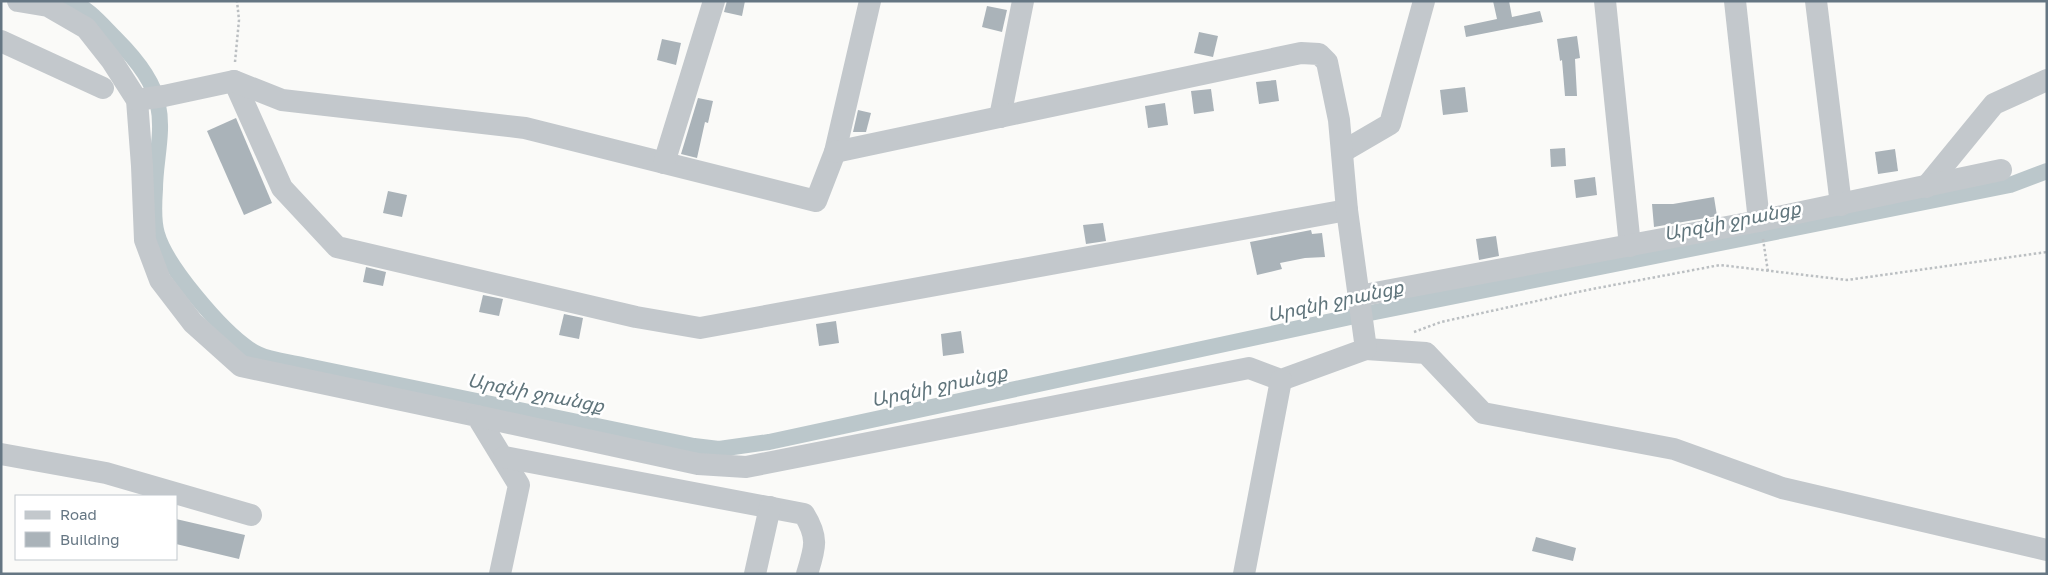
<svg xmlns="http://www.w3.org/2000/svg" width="2048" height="575" font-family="'Golos Text','Noto Sans Armenian',sans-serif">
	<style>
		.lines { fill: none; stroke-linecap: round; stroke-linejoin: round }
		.canal { stroke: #bbc7cb; stroke-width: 16 }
		.building { fill: #aab3b9 }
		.path { stroke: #bbbfc2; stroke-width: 2.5; stroke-dasharray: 2.5 2.5; stroke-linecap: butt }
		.minor { stroke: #c3c8cc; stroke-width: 22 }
		.labels { text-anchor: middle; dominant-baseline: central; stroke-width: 5; stroke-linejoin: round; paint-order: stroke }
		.water-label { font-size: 19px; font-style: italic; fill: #60757c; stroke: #fff }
	</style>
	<rect width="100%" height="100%" fill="#fafaf8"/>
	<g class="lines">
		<path class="canal" d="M69 1C88 7 102 25 116 39 133 56 154 80 158 105 164 132 155 162 155 189 154 203 153 221 157 234 166 266 221 330 249 349 264 360 289 362 307 366L694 446 719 449 769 442 1355 316 2010 185 2047 171"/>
	</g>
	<g class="building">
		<polygon points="727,1 745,1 742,16 724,12"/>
		<polygon points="1493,1 1509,1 1512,17 1540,11 1543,22 1466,37 1464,26 1497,19"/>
		<polygon points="987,6 1007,10 1002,32 982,27"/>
		<polygon points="1199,32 1218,36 1213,57 1194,53"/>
		<polygon points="1577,36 1580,58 1575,59 1577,96 1565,96 1562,60 1560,61 1557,39"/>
		<polygon points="662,39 681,43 676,65 657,60"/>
		<polygon points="1276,80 1279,101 1259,104 1256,82"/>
		<polygon points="1465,87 1468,112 1443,115 1440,90"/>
		<polygon points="1211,89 1214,111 1194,114 1191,91"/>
		<polygon points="698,98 713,101 708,123 705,122 697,158 681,154"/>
		<polygon points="1165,103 1168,125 1148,128 1145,106"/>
		<polygon points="858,110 871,113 866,132 853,132"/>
		<polygon points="236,118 272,203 244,215 207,131"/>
		<polygon points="1565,148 1566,166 1551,167 1550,149"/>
		<polygon points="1895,149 1898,171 1878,174 1875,152"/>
		<polygon points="1595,177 1597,195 1576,198 1574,180"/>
		<polygon points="388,191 407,195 402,217 383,213"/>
		<polygon points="1714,197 1717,216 1654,227 1652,204 1673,204"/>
		<polygon points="1103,223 1106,241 1086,244 1083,225"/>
		<polygon points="1311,230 1312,234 1322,233 1325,257 1305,258 1280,263 1282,269 1257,275 1250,242"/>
		<polygon points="1496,236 1499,256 1479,260 1476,239"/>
		<polygon points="366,267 386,272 383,286 363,282"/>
		<polygon points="483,295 503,299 499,316 479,312"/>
		<polygon points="564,314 583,318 579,339 559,335"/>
		<polygon points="836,321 839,343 819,346 816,324"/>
		<polygon points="961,331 964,353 943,356 941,334"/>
		<polygon points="176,519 245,535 239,559 176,544"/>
		<polygon points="1536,537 1576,548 1573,561 1532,551"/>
	</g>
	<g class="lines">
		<g class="path">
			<polyline points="235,62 239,20 237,1"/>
			<polyline points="1763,239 1768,272"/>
			<polyline points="1414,332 1441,322 1587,290 1720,265 1847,280 2047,252"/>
		</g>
		<g class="minor">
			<polyline points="18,1 48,6 86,28 112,61 137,100 142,166 145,240 160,280 193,323 241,366 477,416 519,485 500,574"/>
			<polyline points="1605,1 1630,246"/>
			<polyline points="1735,1 1759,221"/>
			<polyline points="1816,1 1841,205"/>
			<polyline points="1,41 103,88"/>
			<polyline points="234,81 282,188 337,247 636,317 700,328 1347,210"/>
			<polyline points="137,100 164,96 234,81 282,100 525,128 816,201 835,152 870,1"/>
			<polyline points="1000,117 1023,1"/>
			<polyline points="1342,152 1390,124 1424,1"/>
			<polyline points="664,163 714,1"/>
			<polyline points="1926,187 1994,104 2047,80"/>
			<polyline points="1359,296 1759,221 2001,170"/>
			<polyline points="1366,349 1426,353 1483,413 1674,449 1782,488 2047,550"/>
			<polyline points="477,416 698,464 746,467 1249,368 1281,380 1366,349 1347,210 1339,120 1327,62 1319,54 1301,53 835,152"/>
			<polyline points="1,454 106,473 251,515"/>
			<path d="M504 457 804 514C819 538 815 548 807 574"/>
			<polyline points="755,574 770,507"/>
			<polyline points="1244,574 1281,380"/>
		</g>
	</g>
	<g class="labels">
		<g class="water-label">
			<text transform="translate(1732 220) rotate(-11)">Արզնի ջրանցք</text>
			<text transform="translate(1335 300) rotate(-12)">Արզնի ջրանցք</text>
			<text transform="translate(939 385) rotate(-12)">Արզնի ջրանցք</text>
			<text transform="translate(536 392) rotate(11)">Արզնի ջրանցք</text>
		</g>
	</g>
	<rect width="2048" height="575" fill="none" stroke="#657683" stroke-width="5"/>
	<rect x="15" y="495" width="162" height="65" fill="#ffffff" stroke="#c1c8cd"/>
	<rect x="25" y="511" width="25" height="8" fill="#c3c8cc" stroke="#c1c8cd"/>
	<text x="60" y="520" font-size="15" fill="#657683">Road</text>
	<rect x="25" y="532" width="25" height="15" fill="#aab3b9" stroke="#c1c8cd"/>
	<text x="60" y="545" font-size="15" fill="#657683">Building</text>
</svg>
